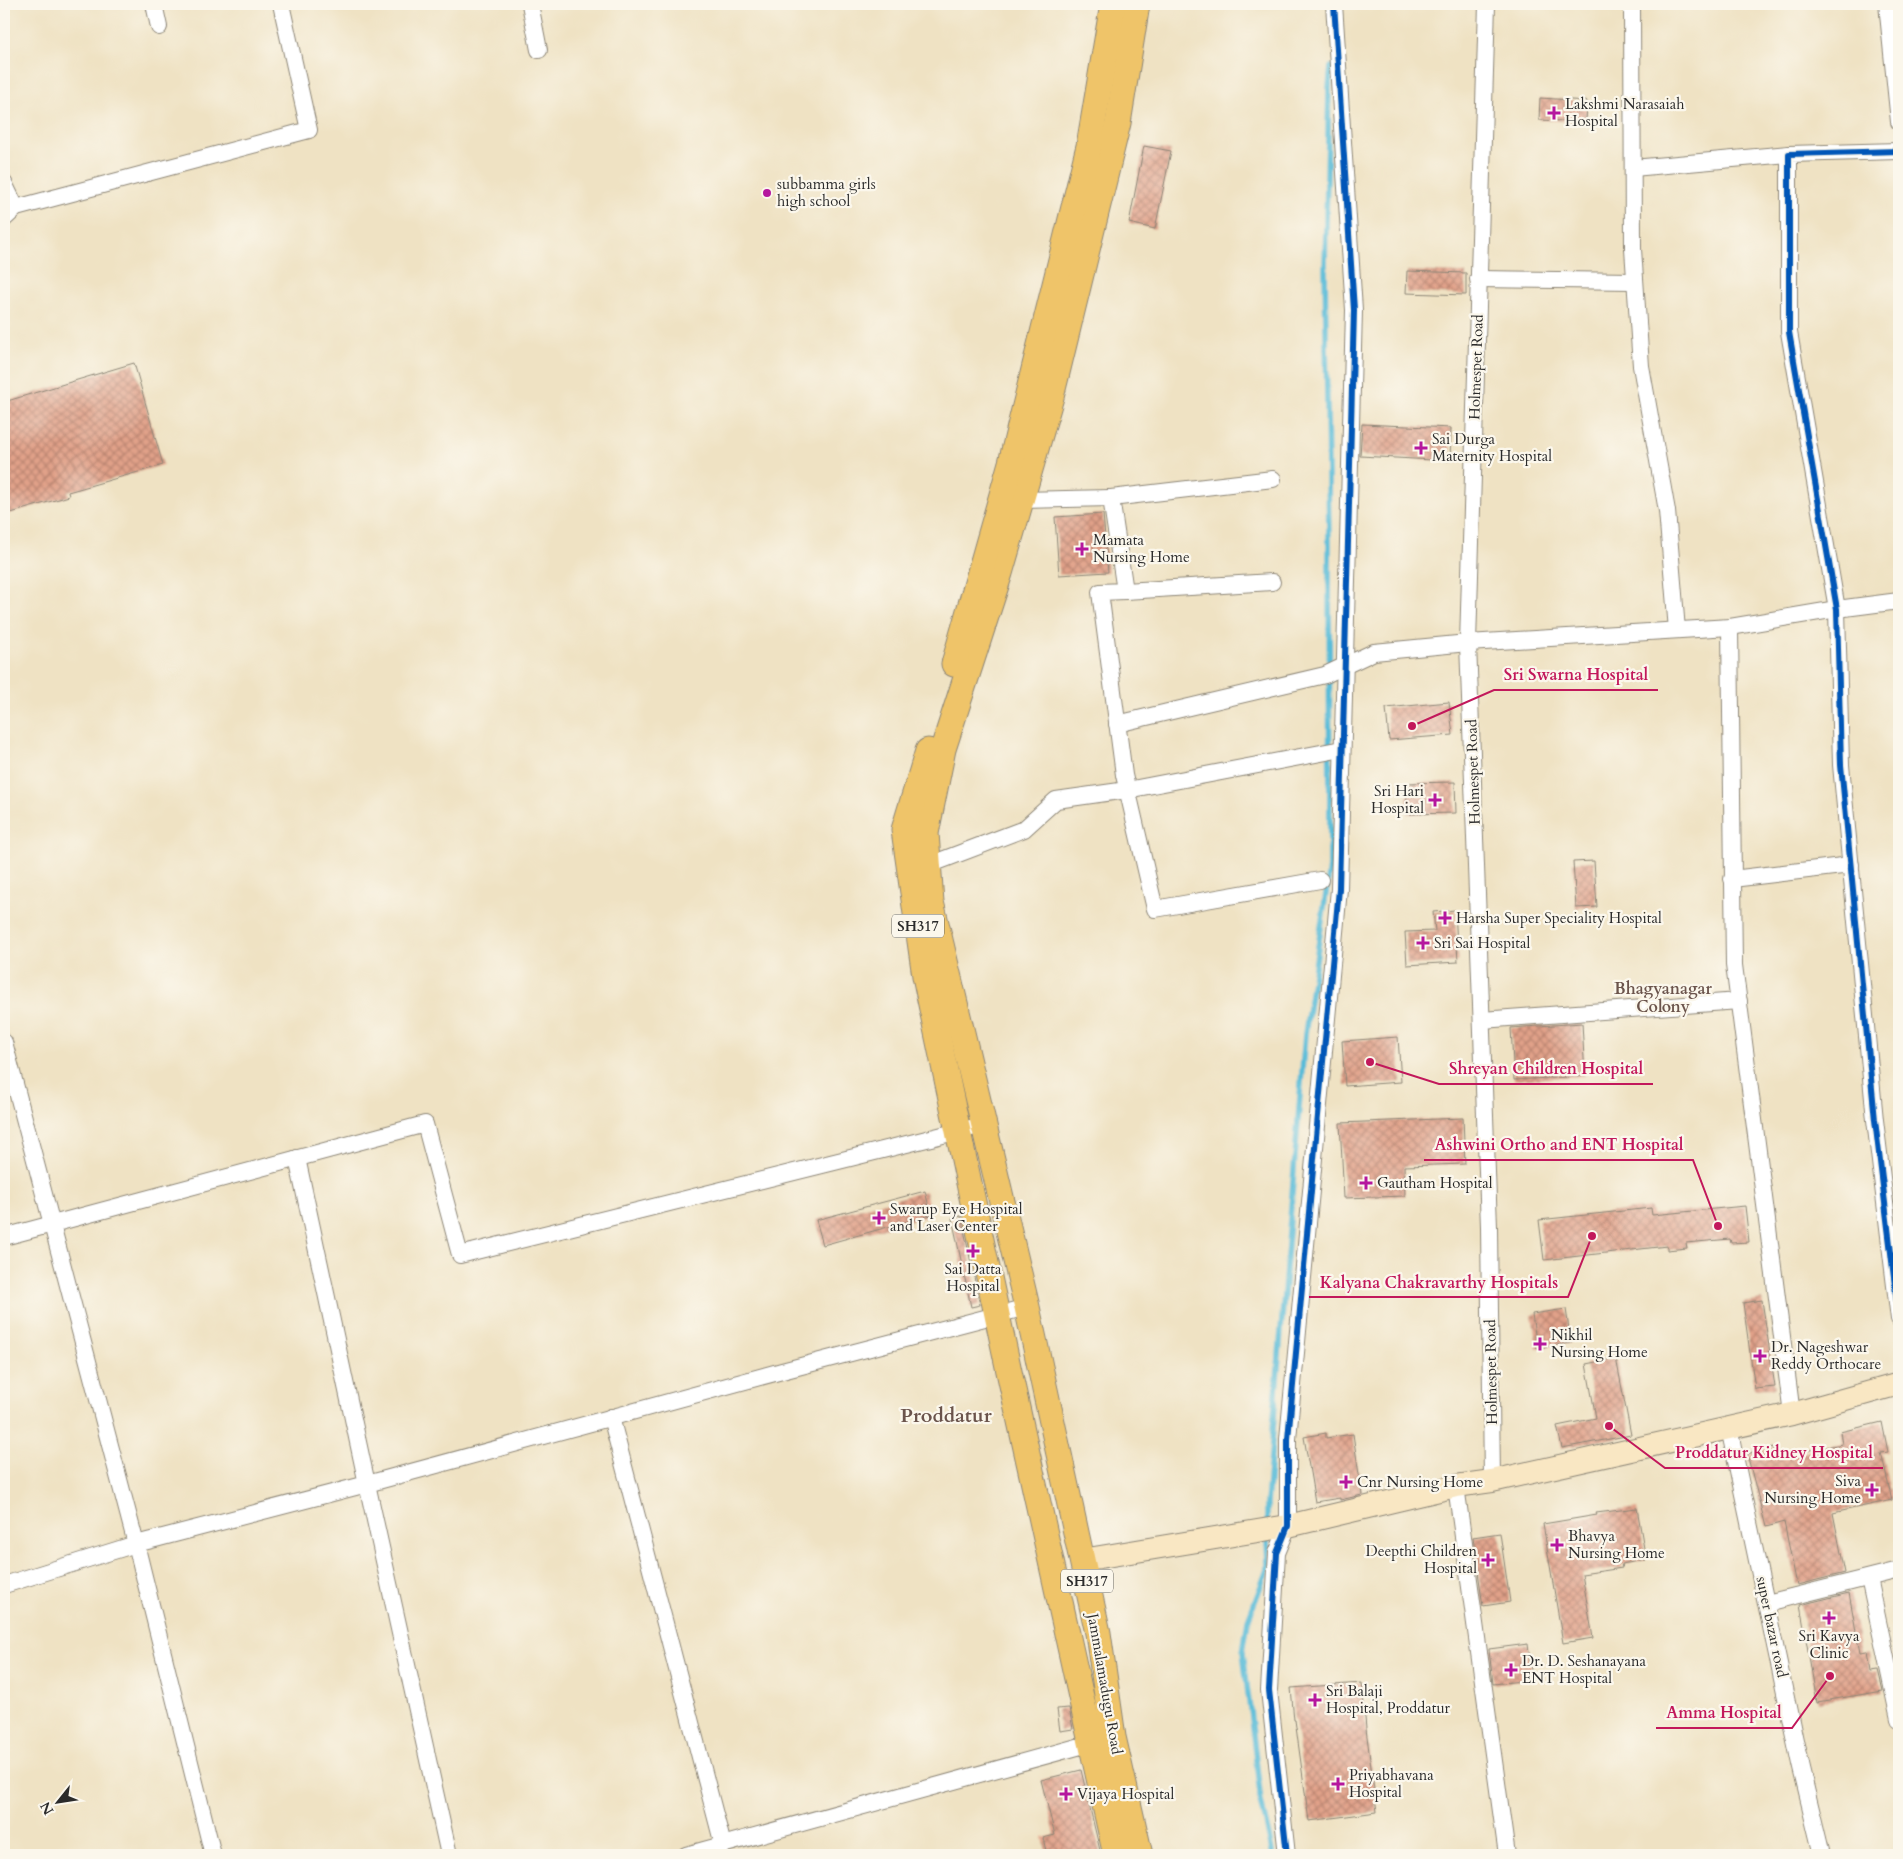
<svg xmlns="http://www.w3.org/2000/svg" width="1903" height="1859" font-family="Cardo,serif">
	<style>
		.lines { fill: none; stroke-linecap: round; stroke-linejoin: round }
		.stream { stroke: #5abcd8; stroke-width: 5.5 }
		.building { fill: url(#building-cross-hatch) }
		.street-casing { stroke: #8d8677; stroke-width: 18 }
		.secondary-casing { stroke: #8d8677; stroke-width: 24 }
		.primary-casing { stroke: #8d8677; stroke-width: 27 }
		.street { stroke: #fff; stroke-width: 16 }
		.secondary { stroke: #f9e7c3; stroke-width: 22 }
		.primary { stroke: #efc469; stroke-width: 25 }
		.cycleway-casing { stroke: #fbf7ec; stroke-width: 9 }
		.cycleway { stroke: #0057b8; stroke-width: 6 }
		.poi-dot { fill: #b5179e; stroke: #fbf7ec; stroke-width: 2 }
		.labels { text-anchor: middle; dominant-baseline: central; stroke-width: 4.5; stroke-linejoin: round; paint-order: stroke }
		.shield { fill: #fbf7ec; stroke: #696865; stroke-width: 1 }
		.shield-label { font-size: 14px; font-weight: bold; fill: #2b2b2b }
		.poi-label { font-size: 15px; fill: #2b2b2b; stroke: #fbf7ec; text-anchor: start }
		.street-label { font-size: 15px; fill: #2b2b2b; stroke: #fbf7ec }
		.neighbourhood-label { font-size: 16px; font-weight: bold; fill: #6b544c; stroke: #fbf7ec }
		.district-label { font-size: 20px; font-weight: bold; fill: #6b544c; stroke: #fbf7ec }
		.leader { fill: none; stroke: #c2185b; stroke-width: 2 }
		.callout-dot { fill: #c2185b; stroke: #fbf7ec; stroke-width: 2 }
		.callout-label { font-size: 16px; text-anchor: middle; font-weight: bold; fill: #c2185b; stroke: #fbf7ec; stroke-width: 4.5; stroke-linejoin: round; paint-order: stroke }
	</style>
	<defs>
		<pattern id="building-cross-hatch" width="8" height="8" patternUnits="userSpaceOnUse" patternTransform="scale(1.25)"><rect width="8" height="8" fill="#e1a189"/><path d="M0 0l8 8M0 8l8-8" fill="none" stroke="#b78370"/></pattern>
	</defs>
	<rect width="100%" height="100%" fill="#fbf7ec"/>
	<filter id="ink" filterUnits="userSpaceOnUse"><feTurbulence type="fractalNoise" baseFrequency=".02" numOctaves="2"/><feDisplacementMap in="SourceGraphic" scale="10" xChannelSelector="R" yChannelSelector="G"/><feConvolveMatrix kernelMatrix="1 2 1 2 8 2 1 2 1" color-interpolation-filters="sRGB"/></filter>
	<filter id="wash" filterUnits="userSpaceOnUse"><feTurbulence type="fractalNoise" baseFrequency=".0096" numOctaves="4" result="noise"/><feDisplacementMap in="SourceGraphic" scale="20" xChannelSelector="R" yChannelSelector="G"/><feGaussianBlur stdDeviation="1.12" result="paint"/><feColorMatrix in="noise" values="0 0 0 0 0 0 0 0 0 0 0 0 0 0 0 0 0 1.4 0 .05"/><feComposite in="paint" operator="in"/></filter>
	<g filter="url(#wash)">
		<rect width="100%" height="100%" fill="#efe2c3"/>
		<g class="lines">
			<g class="stream">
				<polyline points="1267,1525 1267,1504 1305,1034 1330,867 1329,539 1325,268 1329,88 1331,67"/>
				<polyline points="1267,1534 1268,1567 1248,1620 1243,1652 1261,1801 1273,1855"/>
			</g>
		</g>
		<g id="blocks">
			<g class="building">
				<polygon points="1540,98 1587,101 1586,122 1539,120"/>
				<polygon points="1144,146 1171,151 1155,229 1129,223"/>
				<polygon points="1407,271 1466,273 1466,295 1406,293"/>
				<polygon points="134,363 163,465 68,492 69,496 4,515 4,402"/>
				<polygon points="1362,424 1451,428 1450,461 1360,456"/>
				<polygon points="1103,514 1108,572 1059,575 1055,517"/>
				<polygon points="1449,702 1453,735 1389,740 1386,708"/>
				<polygon points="1455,782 1456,813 1407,814 1407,783"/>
				<polygon points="1594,861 1597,907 1576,908 1573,862"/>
				<polygon points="1455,910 1458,962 1407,965 1405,932 1435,931 1433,912"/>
				<polygon points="1582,1023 1585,1076 1514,1080 1511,1028"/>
				<polygon points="1398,1037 1401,1082 1345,1086 1342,1041"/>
				<polygon points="1463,1118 1465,1164 1404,1166 1405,1196 1344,1198 1340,1123"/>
				<polygon points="925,1191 931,1215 823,1245 816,1220"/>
				<polygon points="1745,1206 1749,1242 1731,1243 1730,1239 1686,1243 1687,1248 1667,1250 1667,1246 1544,1260 1539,1220 1651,1208 1652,1215"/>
				<polygon points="961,1216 980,1305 971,1307 952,1218"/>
				<polygon points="1762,1300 1775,1387 1755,1389 1743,1303"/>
				<polygon points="1566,1309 1571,1343 1537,1348 1532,1314"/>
				<polygon points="1616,1358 1631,1435 1562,1448 1557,1426 1596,1418 1586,1364"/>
				<polygon points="1882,1422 1888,1452 1881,1453 1892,1500 1833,1513 1845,1573 1797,1585 1784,1522 1766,1527 1747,1454 1773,1447 1775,1457 1842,1444 1840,1432"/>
				<polygon points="1326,1433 1326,1438 1353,1434 1362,1495 1340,1500 1340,1498 1315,1502 1304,1437"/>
				<polygon points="1637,1508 1646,1560 1621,1564 1622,1568 1582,1574 1593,1638 1563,1643 1543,1524 1597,1515 1596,1513"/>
				<polygon points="1500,1533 1510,1602 1483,1606 1473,1537"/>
				<polygon points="1849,1593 1860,1653 1867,1652 1870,1671 1878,1670 1883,1691 1817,1702 1800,1605"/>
				<polygon points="1528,1644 1532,1680 1493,1684 1489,1649"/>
				<polygon points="1362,1683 1366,1729 1377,1812 1309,1821 1295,1720 1294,1720 1291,1688"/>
				<polygon points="1069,1708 1073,1729 1060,1731 1057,1709"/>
				<polygon points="1081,1770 1101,1855 1047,1855 1043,1838 1055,1835 1041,1780"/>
			</g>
		</g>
	</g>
	<g filter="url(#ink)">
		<use href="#blocks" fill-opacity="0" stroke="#8d8677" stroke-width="1"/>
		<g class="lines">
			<defs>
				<g id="street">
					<polyline points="154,4 159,27"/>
					<polyline points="530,4 539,50"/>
					<polyline points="1487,4 1468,643 1489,1227 1492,1481"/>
					<polyline points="1632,4 1633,249 1641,366 1667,511 1677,630"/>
					<polyline points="1887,4 1899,122"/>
					<polyline points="1899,151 1789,154 1789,332 1837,609 1841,765 1875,1120 1899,1319"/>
					<polyline points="1633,168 1789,154"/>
					<polyline points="4,183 16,208"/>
					<polyline points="4,219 16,208 309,130 281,4"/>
					<polyline points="1478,279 1635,281"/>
					<polyline points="1111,498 1273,479"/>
					<polyline points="1021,500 1111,498 1125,591 1100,592 1124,775 1155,909 1320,880"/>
					<polyline points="1125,591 1272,582"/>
					<polyline points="1730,627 1734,965 1792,1414"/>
					<polyline points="1117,724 1325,675 1374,652 1468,643 1730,627 1837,609 1899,601"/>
					<polyline points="929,865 1024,829 1056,800 1127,790 1342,749"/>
					<polyline points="1732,879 1851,865"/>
					<polyline points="1482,1020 1739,1001"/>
					<polyline points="4,1042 136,1544 213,1855"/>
					<polyline points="297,1158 367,1484 449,1855"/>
					<polyline points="4,1237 425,1124 460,1255 983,1125"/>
					<polyline points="611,1417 723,1845"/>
					<polyline points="1729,1428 1800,1764 1822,1855"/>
					<polyline points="1456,1486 1507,1855"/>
					<polyline points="1869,1578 1899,1719"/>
					<polyline points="4,1585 136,1544 367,1484 782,1371 1027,1307"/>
					<polyline points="1767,1603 1899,1570"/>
					<polyline points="686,1855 1099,1741"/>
					<polyline points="1287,1855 1269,1690 1277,1553 1288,1526 1288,1439 1339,889 1354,310 1334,4"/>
				</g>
				<polyline id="secondary" points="1082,1560 1288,1526 1456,1486 1492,1481 1792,1414 1899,1384"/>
				<g id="primary">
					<polyline points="1137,4 1118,123 1051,397 1000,573 943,749 926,833 931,902 1027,1307 1082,1560 1098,1633 1113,1737 1140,1855"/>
					<polyline points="954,664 1011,463 1089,146 1113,4"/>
					<polyline points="928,751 904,830 925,976 1010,1376 1116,1855"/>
				</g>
			</defs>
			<use href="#street" class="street-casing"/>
			<use href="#secondary" class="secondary-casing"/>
			<use href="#primary" class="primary-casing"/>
			<use href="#street" class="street"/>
			<use href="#secondary" class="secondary"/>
			<use href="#primary" class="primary"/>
			<defs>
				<g id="cycleway">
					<polyline points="1899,151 1789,154 1789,332 1837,609 1841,765 1875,1120 1899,1319"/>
					<polyline points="1287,1855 1269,1690 1277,1553 1288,1526 1288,1439 1339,889 1354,310 1334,4"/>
				</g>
			</defs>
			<use href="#cycleway" class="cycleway-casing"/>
			<use href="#cycleway" class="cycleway"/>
		</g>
	</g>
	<g class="poi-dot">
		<path d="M1551.5 105.5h5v5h5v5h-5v5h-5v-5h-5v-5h5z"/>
		<circle cx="767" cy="193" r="5"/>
		<path d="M1418.5 440.5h5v5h5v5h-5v5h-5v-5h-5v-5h5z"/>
		<path d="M1079.5 541.5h5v5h5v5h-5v5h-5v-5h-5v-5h5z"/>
		<path d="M1432.5 792.5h5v5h5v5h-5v5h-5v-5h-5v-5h5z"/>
		<path d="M1442.5 910.5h5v5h5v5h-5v5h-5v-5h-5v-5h5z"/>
		<path d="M1420.5 935.5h5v5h5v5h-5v5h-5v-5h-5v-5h5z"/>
		<path d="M1363.5 1175.5h5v5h5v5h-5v5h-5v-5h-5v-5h5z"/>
		<path d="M876.5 1210.5h5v5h5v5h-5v5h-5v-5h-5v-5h5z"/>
		<path d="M970.5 1243.5h5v5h5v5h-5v5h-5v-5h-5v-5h5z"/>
		<path d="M1537.5 1336.5h5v5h5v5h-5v5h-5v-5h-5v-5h5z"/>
		<path d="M1757.5 1348.5h5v5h5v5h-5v5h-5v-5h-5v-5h5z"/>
		<path d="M1343.5 1474.5h5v5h5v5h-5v5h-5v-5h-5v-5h5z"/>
		<path d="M1869.5 1482.5h5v5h5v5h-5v5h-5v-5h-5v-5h5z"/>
		<path d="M1554.5 1537.5h5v5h5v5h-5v5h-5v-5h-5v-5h5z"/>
		<path d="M1485.5 1552.5h5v5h5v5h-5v5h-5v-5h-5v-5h5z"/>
		<path d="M1826.5 1610.5h5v5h5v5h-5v5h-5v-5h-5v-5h5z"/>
		<path d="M1508.5 1662.5h5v5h5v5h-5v5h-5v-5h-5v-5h5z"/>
		<path d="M1312.5 1692.5h5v5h5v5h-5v5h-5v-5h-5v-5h5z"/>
		<path d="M1335.5 1776.5h5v5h5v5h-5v5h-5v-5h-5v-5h5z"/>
		<path d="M1063.5 1786.5h5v5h5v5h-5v5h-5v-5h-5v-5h5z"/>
	</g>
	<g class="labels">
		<g class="shield">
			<rect x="892" y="914.5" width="52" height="23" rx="4"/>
			<rect x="1061" y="1569.5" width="52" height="23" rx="4"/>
		</g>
		<g class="shield-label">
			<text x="918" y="926">SH317</text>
			<text x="1087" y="1581">SH317</text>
		</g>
		<g class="poi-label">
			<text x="1565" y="104">Lakshmi Narasaiah<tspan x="1565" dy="17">Hospital</tspan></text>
			<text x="777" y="184">subbamma girls<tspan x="777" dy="17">high school</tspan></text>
			<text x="1432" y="439">Sai Durga<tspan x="1432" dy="17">Maternity Hospital</tspan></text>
			<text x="1093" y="540">Mamata<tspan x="1093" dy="17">Nursing Home</tspan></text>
			<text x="1424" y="791" text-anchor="end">Sri Hari<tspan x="1424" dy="17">Hospital</tspan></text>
			<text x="1456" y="918">Harsha Super Speciality Hospital</text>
			<text x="1434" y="943">Sri Sai Hospital</text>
			<text x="1377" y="1183">Gautham Hospital</text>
			<text x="890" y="1209">Swarup Eye Hospital<tspan x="890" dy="17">and Laser Center</tspan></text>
			<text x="973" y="1269" text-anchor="middle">Sai Datta<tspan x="973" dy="17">Hospital</tspan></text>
			<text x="1551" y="1335">Nikhil<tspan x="1551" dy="17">Nursing Home</tspan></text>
			<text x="1771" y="1347">Dr. Nageshwar<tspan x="1771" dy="17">Reddy Orthocare</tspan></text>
			<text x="1861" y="1481" text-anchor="end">Siva<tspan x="1861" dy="17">Nursing Home</tspan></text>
			<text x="1357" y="1482">Cnr Nursing Home</text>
			<text x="1568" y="1536">Bhavya<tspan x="1568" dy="17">Nursing Home</tspan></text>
			<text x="1477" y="1551" text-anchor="end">Deepthi Children<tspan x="1477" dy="17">Hospital</tspan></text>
			<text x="1829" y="1636" text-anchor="middle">Sri Kavya<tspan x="1829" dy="17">Clinic</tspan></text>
			<text x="1522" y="1661">Dr. D. Seshanayana<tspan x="1522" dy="17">ENT Hospital</tspan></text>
			<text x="1326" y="1691">Sri Balaji<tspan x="1326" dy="17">Hospital, Proddatur</tspan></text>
			<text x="1349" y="1775">Priyabhavana<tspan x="1349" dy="17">Hospital</tspan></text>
			<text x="1077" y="1794">Vijaya Hospital</text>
		</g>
		<g class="street-label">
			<text transform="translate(1476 367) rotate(-88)">Holmespet Road</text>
			<text transform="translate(1473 772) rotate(-92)">Holmespet Road</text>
			<text transform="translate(1491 1372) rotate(-91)">Holmespet Road</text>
			<text transform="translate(1772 1627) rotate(78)">super bazar road</text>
			<text transform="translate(1105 1684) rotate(80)">Jammalamadugu Road</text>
		</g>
		<g class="neighbourhood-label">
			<text x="1663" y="989">Bhagyanagar<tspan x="1663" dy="18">Colony</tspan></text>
		</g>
		<g class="district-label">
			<text x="946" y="1415">Proddatur</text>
		</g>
	</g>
	<path class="leader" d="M1412 726L1494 690H1658M1370 1062L1439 1084H1653M1718 1226L1693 1160H1424M1592 1236L1568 1297H1309M1609 1426L1665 1468H1883M1830 1676L1792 1728H1656"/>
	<g class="callout-dot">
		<circle cx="1412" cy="726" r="5"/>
		<circle cx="1370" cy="1062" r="5"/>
		<circle cx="1718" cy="1226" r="5"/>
		<circle cx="1592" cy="1236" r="5"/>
		<circle cx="1609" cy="1426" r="5"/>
		<circle cx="1830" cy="1676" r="5"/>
	</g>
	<g class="callout-label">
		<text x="1576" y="680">Sri Swarna Hospital</text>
		<text x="1546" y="1074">Shreyan Children Hospital</text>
		<text x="1559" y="1150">Ashwini Ortho and ENT Hospital</text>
		<text x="1439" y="1288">Kalyana Chakravarthy Hospitals</text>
		<text x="1774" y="1458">Proddatur Kidney Hospital</text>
		<text x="1724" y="1718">Amma Hospital</text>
	</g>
	<rect width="1903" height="1859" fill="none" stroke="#fbf7ec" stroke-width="20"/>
	<g transform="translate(58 1802) rotate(240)" stroke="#fbf7ec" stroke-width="4" paint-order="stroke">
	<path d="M0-4L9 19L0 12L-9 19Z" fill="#2b2b2b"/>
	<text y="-8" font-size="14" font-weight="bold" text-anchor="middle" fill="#2b2b2b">N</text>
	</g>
</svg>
